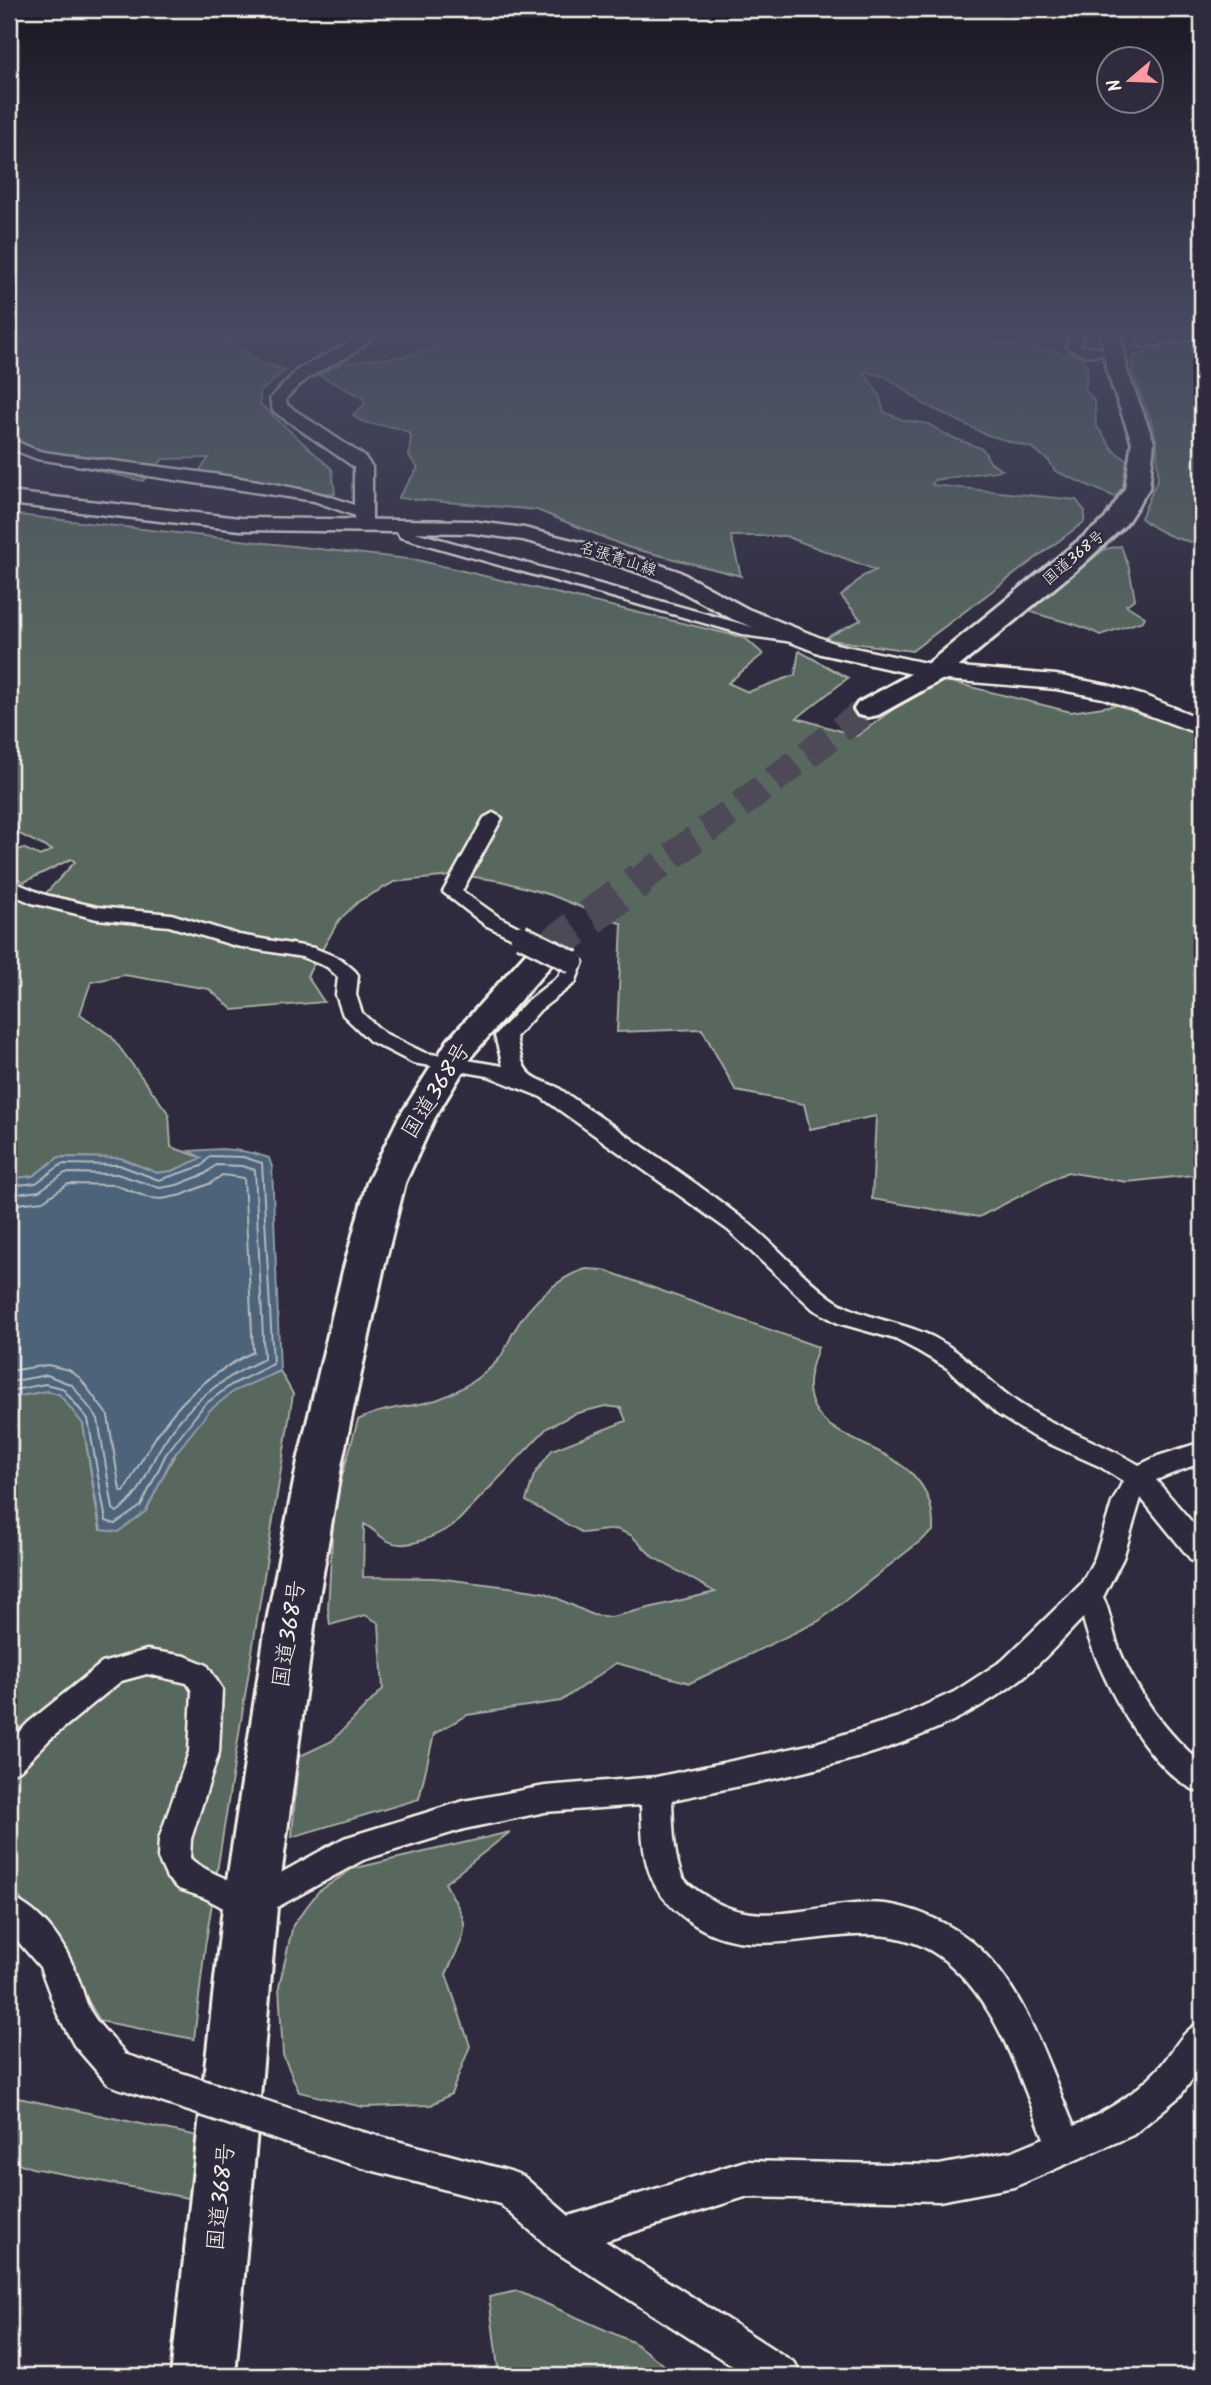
<svg xmlns="http://www.w3.org/2000/svg" width="1211" height="2385" font-family="Kalam,'Klee One',sans-serif">
	<style>
		.green { fill: #58675e; stroke: #a6aca3; stroke-width: 2; fill-rule: evenodd }
		.water { fill: #4e647a; stroke: #909ca6; stroke-width: 2 }
		.lines { fill: none; stroke-linecap: round; stroke-linejoin: round }
		.shore { stroke: #b2b9bc; stroke-width: 2 }
		.minor-tunnel { stroke: #4d4857; stroke-width: 13; stroke-dasharray: 13 7; stroke-linecap: butt }
		.trunk-tunnel-far1 { stroke: #4d4857; stroke-width: 28; stroke-dasharray: 28 14; stroke-linecap: butt }
		.trunk-tunnel { stroke: #4d4857; stroke-width: 36; stroke-dasharray: 36 18; stroke-linecap: butt }
		.minor-casing { stroke: #f4f1e8; stroke-width: 5 }
		.tertiary-casing { stroke: #f4f1e8; stroke-width: 5 }
		.secondary-casing { stroke: #f4f1e8; stroke-width: 5 }
		.trunk-casing { stroke: #f4f1e8; stroke-width: 6 }
		.minor { fill: #2f2a3d; fill-rule: evenodd }
		.tertiary { fill: #2f2a3d; fill-rule: evenodd }
		.secondary { fill: #2f2a3d; fill-rule: evenodd }
		.trunk { fill: #2f2a3d; fill-rule: evenodd }
		.minor-bridge-far1-casing { stroke: #f4f1e8; stroke-width: 26; stroke-linecap: butt }
		.minor-bridge-casing { stroke: #f4f1e8; stroke-width: 39; stroke-linecap: butt }
		.minor-bridge-far1 { stroke: #2f2a3d; stroke-width: 21 }
		.minor-bridge { stroke: #2f2a3d; stroke-width: 34 }
		.labels { text-anchor: middle; dominant-baseline: central; stroke-width: 5; stroke-linejoin: round; paint-order: stroke }
		.far-street-label { font-size: 16px; fill: #f4f1e8; stroke: #2f2a3d }
		.near-street-label { font-size: 23px; fill: #f4f1e8; stroke: #2f2a3d }
	</style>
	<rect width="100%" height="100%" fill="#2f2a3d"/>
	<filter id="ink" filterUnits="userSpaceOnUse"><feTurbulence type="fractalNoise" baseFrequency=".0143" numOctaves="2"/><feDisplacementMap in="SourceGraphic" scale="14" xChannelSelector="R" yChannelSelector="G"/><feConvolveMatrix kernelMatrix="1 2 1 2 8 2 1 2 1" color-interpolation-filters="sRGB"/></filter>
	<g filter="url(#ink)">
		<g class="green">
			<polygon points="29,332 256,332 222,343 234,344 263,364 286,370 260,392 260,404 332,469 335,494 191,482 209,458 163,459 143,481 34,456 9,447 9,396 19,388 9,373 9,350"/>
			<path d="M443 332H901L921 338 940 334 1082 356 1088 368 1085 389 1095 402 1096 425 1113 450 1128 461 1130 479 1115 497 1055 471 1049 461 1032 448 985 434 924 404 887 377 863 371 879 395 884 412 903 420 928 424 951 437 983 449 990 462 1002 470 934 480 932 485 1076 500 1085 511 1084 522 912 651 823 639 861 620 841 596 863 576 876 570 785 536H731L741 576 627 547 537 510 398 498 418 468 409 456 411 435C395 421 367 430 353 415L365 404 363 398 319 375C341 359 362 361 388 358 407 356 431 350 448 342Z"/>
			<path d="M1187 339 1202 341V544C1178 540 1160 534 1141 518L1158 478 1157 445 1151 421 1132 371V357C1152 353 1169 342 1187 339Z"/>
			<polygon points="9,514 417,560 745,638 763,654 728,683 748,692 795,675 799,651 848,678 797,718 857,736 935,678 1071,712 1122,704 1140,708 1202,734 1202,1174 1127,1182 1067,1172 979,1217 872,1199 876,1116 810,1129 804,1104 736,1091 702,1029 617,1032 622,924 551,895 501,881 461,875 394,882 359,901 339,920 307,976 324,1002 233,1010 209,989 124,975 91,982 80,1014 111,1036 169,1114 171,1147 203,1158 172,1171 157,1173 120,1158 59,1157 33,1176 9,1179 9,891 34,906 75,862 71,859 24,882 9,873 9,854 23,848 40,856 52,850 9,829"/>
			<path d="M1121 546 1129 568 1135 599 1126 605 1145 617 1143 621 1100 635C1075 621 1053 621 1027 610L1105 549Z"/>
			<path d="M586 1269 604 1270 818 1347C815 1358 809 1371 809 1383 806 1457 937 1433 933 1531L819 1621 690 1683 616 1663 561 1701 467 1715 434 1734 419 1799 292 1837 298 1757 332 1741 383 1689 379 1623 365 1615 330 1625 328 1609 334 1504 358 1420C382 1407 410 1408 436 1400 456 1393 485 1376 499 1359 505 1351 509 1340 514 1331 529 1305 557 1277 586 1269ZM605 1406 621 1408 626 1421 552 1450 534 1475 526 1501 583 1533 616 1529 631 1535 653 1557 715 1592 611 1617 593 1615 546 1593 509 1587 436 1578 363 1577 364 1524C372 1528 379 1536 386 1540 406 1552 437 1535 454 1525L547 1428 574 1414Z"/>
			<path d="M280 1371 293 1394 205 1947 194 2039 100 2021 53 1941 13 1889 9 1892V1398L46 1391 60 1394 83 1424 100 1530 146 1511C167 1467 191 1415 235 1390 249 1383 265 1378 280 1371Z"/>
			<path d="M510 1832 445 1883C472 1931 469 1925 446 1974L470 2046 451 2094 431 2105 363 2107 299 2092 283 2055 279 1987 293 1925 318 1892 352 1869Z"/>
			<polygon points="9,2096 203,2137 193,2199 32,2168 9,2160"/>
			<polygon points="517,2291 633,2342 679,2376 499,2376 489,2297"/>
		</g>
		<path class="water" d="M221 1149C238 1150 253 1152 269 1158L272 1167 280 1371 234 1391 210 1410 172 1458 146 1511 118 1532 101 1530 83 1424 59 1394 46 1391 9 1398V1179L33 1176 59 1157 120 1158 157 1173 172 1171 202 1158 189 1151Z"/>
		<g class="lines">
			<g class="shore">
				<polyline points="9,1186 36,1183 62,1164 119,1165 159,1180 202,1166 210,1156 243,1157 262,1163 273,1364 231,1385 204,1405 166,1454 141,1506 115,1524 106,1521 88,1419 62,1388 45,1384 9,1391"/>
				<path d="M9 1195 39 1191 65 1173 117 1174 160 1188 177 1185 205 1174 216 1165 242 1166 255 1170 264 1359C217 1381 186 1404 159 1450 143 1477 144 1493 117 1512L113 1509 98 1419 72 1385 47 1375 9 1382"/>
				<path d="M9 1205 43 1201 68 1184 115 1185 149 1198 162 1199 182 1195 211 1183 222 1175 244 1178 253 1352C183 1387 160 1425 124 1492L120 1490 108 1416 80 1378 69 1370 48 1365 9 1371"/>
			</g>
			<polyline class="minor-tunnel" points="1100,352 1143,343"/>
			<polyline class="trunk-tunnel-far1" points="639,881 868,709"/>
			<polyline class="trunk-tunnel" points="547,950 641,879"/>
			<defs>
				<g id="minor">
					<polygon points="15,332 27,332 13,347 9,347 9,338"/>
					<path d="M1073 332H1085L1079 346 1100 348 1106 352C1096 359 1074 355 1066 346Z"/>
					<polygon points="1202,332 1202,338 1143,347 1137,343 1143,339"/>
					<polygon points="9,370 15,374 15,384 9,388"/>
					<path d="M9 439C21 442 32 450 44 452 103 462 334 481 368 514L361 518 314 501 37 459 9 448Z"/>
					<polygon points="402,523 407,524 411,531 756,628 793,632 801,637 793,642 750,636 400,537 395,527"/>
					<polygon points="493,813 502,818 462,891 499,917 528,932 531,936 521,942 485,925 443,892 484,818"/>
					<path d="M9 880 45 895 97 907 171 914 239 935 314 948 341 959 355 971 358 975 356 995 362 1013 384 1033 425 1053 503 1066 495 1036 498 1032 526 1002 559 976 566 958H580L583 962 575 983 540 1010 516 1037C524 1072 523 1074 557 1087 619 1131 683 1172 743 1219 774 1242 799 1274 830 1297 860 1319 900 1321 933 1337 969 1356 986 1380 1017 1402 1055 1428 1099 1441 1139 1465L1158 1456 1202 1442V1462L1156 1480 1202 1534V1564L1192 1561 1141 1498 1123 1558 1103 1597C1111 1613 1112 1632 1119 1649 1135 1690 1167 1735 1202 1763V1793C1149 1776 1095 1670 1083 1618 1063 1638 1044 1661 1022 1678 923 1755 790 1775 672 1800 673 1824 673 1851 681 1874 685 1883 696 1890 704 1895 760 1935 823 1898 885 1904 911 1907 942 1920 963 1935 1023 1977 1046 2062 1074 2126 1104 2113 1132 2096 1155 2072 1172 2056 1180 2030 1202 2022V2066L1180 2096 1133 2135 1014 2187 939 2201 745 2197 605 2241 795 2363 801 2376H748L551 2249 500 2204 359 2167 347 2161 341 2149 347 2137 359 2131 510 2171 523 2176 569 2216 745 2161 939 2165 1013 2151 1044 2138C1019 2077 996 1996 939 1956 862 1901 766 1977 689 1921 644 1889 643 1857 641 1805L545 1812 464 1829 363 1860 250 1922 205 1898 179 1889 167 1878 158 1858 159 1839 189 1752 192 1691 187 1683 147 1674 121 1681 49 1740 20 1770 9 1774V1742L29 1722 102 1663 147 1650 185 1656 207 1665 222 1689 219 1752 191 1839 190 1858C203 1871 232 1880 250 1890L344 1838 464 1801 545 1786 656 1777 813 1744 899 1717 954 1692 1003 1660 1081 1584 1095 1558 1112 1503 1123 1481 1099 1466 1032 1436 997 1414 947 1368 918 1351 895 1339 838 1323 813 1309 728 1230 541 1097 488 1076 413 1063 370 1041 343 1015 336 995 338 977 327 967 302 957 236 946 169 926 97 919 32 903 9 893Z"/>
					<path d="M9 1897C43 1910 66 1945 78 1978 83 1990 85 2003 92 2014 104 2034 126 2048 135 2070L130 2082 118 2087 106 2082 74 2045 57 2013 40 1967 9 1931Z"/>
				</g>
				<path id="tertiary" d="M361 332H376C354 363 312 365 286 399L287 405 364 456 372 467V526L363 532 354 526V467L273 411 270 399 297 370 348 343Z"/>
				<polygon id="secondary" points="9,492 240,518 471,521 524,528 632,555 678,571 748,609 836,644 935,665 1056,675 1107,685 1145,696 1202,719 1202,735 1103,698 1056,689 935,679 821,654 732,619 662,581 616,565 523,540 471,533 240,530 9,504"/>
				<g id="trunk">
					<polygon points="1100,332 1120,332 1127,371 1154,442 1149,488 1126,524 1081,566 945,678 878,715 868,717 858,715 854,709 858,703 925,666 1105,519 1125,488 1132,442 1107,371"/>
					<polygon points="547,940 559,943 564,950 474,1053 434,1119 405,1183 383,1271 342,1461 314,1626 277,1907 235,2376 171,2376 223,1907 266,1626 298,1461 343,1271 367,1183 398,1119 448,1040 535,943"/>
				</g>
			</defs>
			<use href="#minor" class="minor-casing"/>
			<use href="#tertiary" class="tertiary-casing"/>
			<use href="#secondary" class="secondary-casing"/>
			<use href="#trunk" class="trunk-casing"/>
			<use href="#minor" class="minor"/>
			<use href="#tertiary" class="tertiary"/>
			<use href="#secondary" class="secondary"/>
			<use href="#trunk" class="trunk"/>
			<defs>
				<polyline id="minor-bridge-far1" points="521,936 573,962"/>
				<polyline id="minor-bridge" points="118,2070 359,2149"/>
			</defs>
			<use href="#minor-bridge-far1" class="minor-bridge-far1-casing"/>
			<use href="#minor-bridge" class="minor-bridge-casing"/>
			<use href="#minor-bridge-far1" class="minor-bridge-far1"/>
			<use href="#minor-bridge" class="minor-bridge"/>
		</g>
	</g>
	<linearGradient id="sky" x2="0" y2="1"><stop stop-color="#1a1722"/><stop offset="0.5" stop-color="#474a62"/><stop offset="1" stop-color="#474a62" stop-opacity="0"/></linearGradient>
	<rect width="1211" height="665" fill="url(#sky)"/>
	<g class="labels">
		<g class="far-street-label">
			<text transform="translate(1074 558) rotate(-40)">国道368号</text>
			<text transform="translate(618 559) rotate(18)">名張青山線</text>
		</g>
		<g class="near-street-label">
			<text transform="translate(437 1091) rotate(-58)">国道368号</text>
			<text transform="translate(290 1634) rotate(-81)">国道368号</text>
			<text transform="translate(222 2197) rotate(-84)">国道368号</text>
		</g>
	</g>
	<rect width="1211" height="2385" fill="none" stroke="#2f2a3d" stroke-width="35"/>
	<rect x="18" y="18" width="1176" height="2350" fill="none" stroke="#f4f1e8" stroke-width="2.5" filter="url(#ink)"/>
	<g transform="translate(1130 80) rotate(251)"><circle r="33" fill="#2f2a3d" stroke="#7e7a81" stroke-width="2"/>
	<path d="M0-5L12 26L0 18L-12 26Z" fill="#ff9aa2"/>
	<text y="-10" font-size="19" font-weight="bold" text-anchor="middle" fill="#f4f1e8">N</text>
	</g>
</svg>
